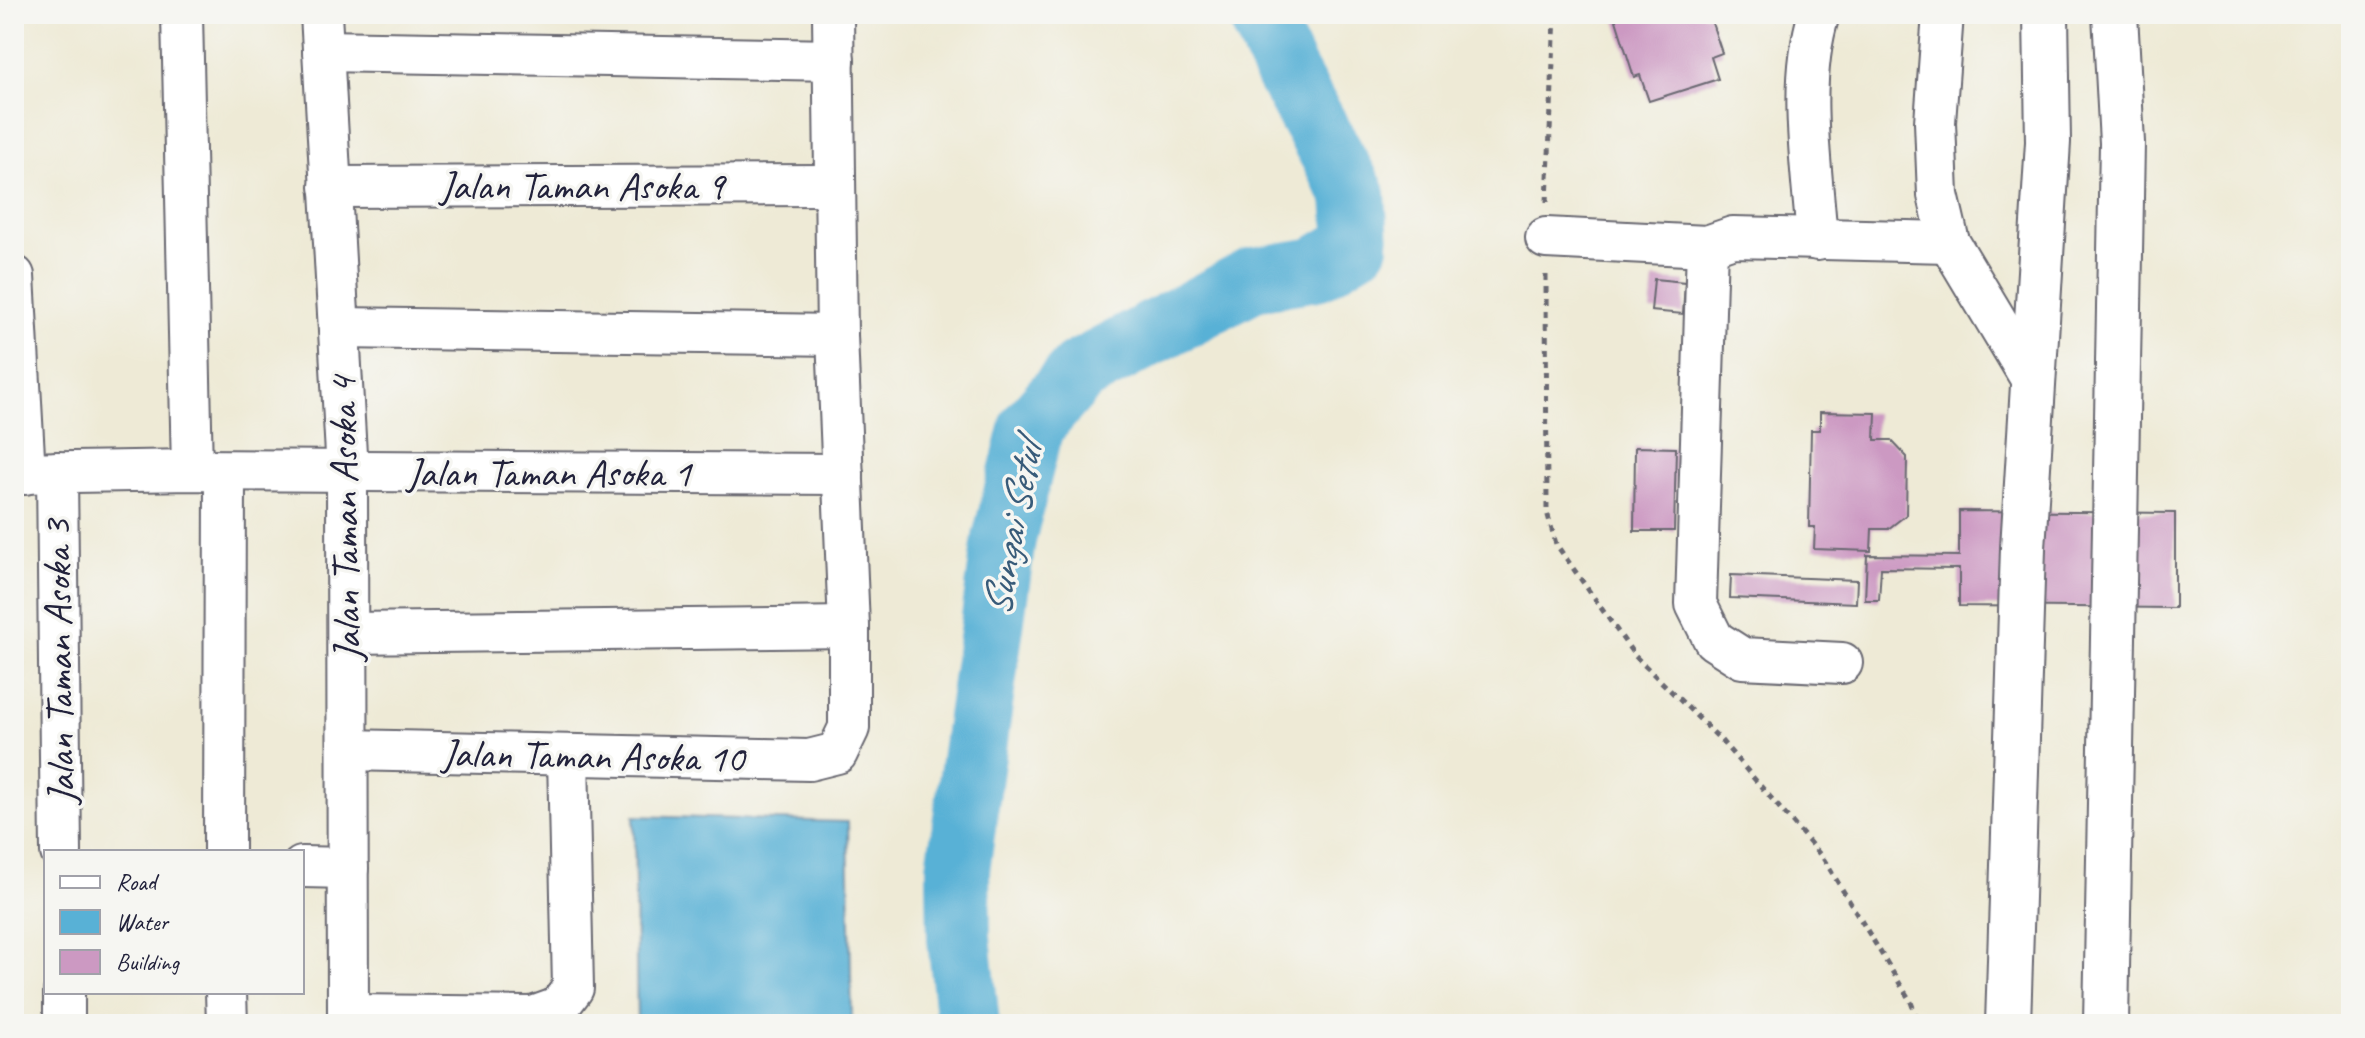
<svg xmlns="http://www.w3.org/2000/svg" width="2365" height="1038" font-family="Caveat,sans-serif">
	<style>
		.water { fill: #58b1d6; stroke: #3d6a88; stroke-width: 2 }
		.lines { fill: none; stroke-linecap: round; stroke-linejoin: round }
		.river { stroke: #58b1d6; stroke-width: 64 }
		.building { fill: #cc99c2 }
		.minor-casing { stroke: #696871; stroke-width: 44 }
		.highway-casing { stroke: #696871; stroke-width: 48 }
		.path { stroke: #696871; stroke-width: 5; stroke-dasharray: 6 6; stroke-linecap: butt }
		.minor { stroke: #fff; stroke-width: 40 }
		.highway { stroke: #fff; stroke-width: 44 }
		.labels { text-anchor: middle; dominant-baseline: central; stroke-width: 7; stroke-linejoin: round; paint-order: stroke }
		.street-label { font-size: 40px; fill: #22223b; stroke: #f6f6f2 }
		.water-label { font-size: 42px; font-style: italic; fill: #385b79; stroke: #f6f6f2 }
	</style>
	<rect width="100%" height="100%" fill="#f6f6f2"/>
	<filter id="ink" filterUnits="userSpaceOnUse"><feTurbulence type="fractalNoise" baseFrequency=".0125" numOctaves="2"/><feDisplacementMap in="SourceGraphic" scale="16" xChannelSelector="R" yChannelSelector="G"/><feConvolveMatrix kernelMatrix="1 2 1 2 8 2 1 2 1" color-interpolation-filters="sRGB"/></filter>
	<filter id="wash" filterUnits="userSpaceOnUse"><feTurbulence type="fractalNoise" baseFrequency=".006" numOctaves="4" result="noise"/><feDisplacementMap in="SourceGraphic" scale="32" xChannelSelector="R" yChannelSelector="G"/><feGaussianBlur stdDeviation="1.8" result="paint"/><feColorMatrix in="noise" values="0 0 0 0 0 0 0 0 0 0 0 0 0 0 0 0 0 1.4 0 .05"/><feComposite in="paint" operator="in"/></filter>
	<g filter="url(#wash)">
		<rect width="100%" height="100%" fill="#eeead6"/>
		<polygon class="water" points="634,816 848,822 852,1024 637,1024"/>
		<g class="lines">
			<polyline class="river" points="968,1024 959,938 958,869 1004,539 1032,426 1079,372 1254,279 1316,269 1357,244 1354,195 1286,72 1259,14"/>
		</g>
		<g id="blocks">
			<g class="building">
				<polygon points="1614,14 1709,14 1722,53 1711,57 1718,79 1649,101 1640,75 1634,77"/>
				<polygon points="1654,279 1685,282 1683,314 1651,311"/>
				<polygon points="1820,412 1876,413 1875,440 1891,440 1907,457 1906,515 1888,529 1872,529 1871,551 1814,549 1815,527 1809,527 1811,430 1820,430"/>
				<polygon points="1635,447 1676,448 1674,531 1634,531"/>
				<polygon points="1959,511 2175,513 2175,608 1959,606 1959,569 1881,568 1879,600 1865,600 1867,555 1959,556"/>
				<polygon points="1731,575 1857,580 1856,603 1730,598"/>
			</g>
		</g>
	</g>
	<g filter="url(#ink)">
		<use href="#blocks" fill-opacity="0" stroke="#696871" stroke-width="2"/>
		<g class="lines">
			<defs>
				<g id="minor">
					<polyline points="182,14 192,470"/>
					<polyline points="321,14 347,472 348,1024"/>
					<polyline points="1943,14 1935,122 1938,195 1949,242 2033,382"/>
					<polyline points="323,51 834,60"/>
					<polyline points="330,187 834,185"/>
					<polyline points="1546,238 1707,246"/>
					<path d="M1817 240C1812 166 1797 85 1819 14"/>
					<polyline points="14,276 25,474"/>
					<polyline points="339,328 837,335"/>
					<polyline points="57,472 61,852"/>
					<polyline points="14,473 192,470 843,474"/>
					<polyline points="349,633 849,627"/>
					<polyline points="1842,663 1742,658 1714,640 1696,604 1707,246 1733,237 1949,242"/>
					<polyline points="348,750 809,760 837,753 849,728 849,627 837,335 833,14"/>
					<polyline points="224,852 225,471"/>
					<polyline points="302,867 348,868"/>
					<polyline points="64,992 64,1024"/>
					<polyline points="226,992 227,1024"/>
					<polyline points="348,1015 533,1017 558,1008 573,988 568,756"/>
				</g>
				<g id="highway">
					<polyline points="2008,1024 2023,548 2048,142 2046,14"/>
					<polyline points="2106,1024 2122,143 2115,14"/>
				</g>
			</defs>
			<use href="#minor" class="minor-casing"/>
			<use href="#highway" class="highway-casing"/>
			<g class="path">
				<polyline points="1547,202 1555,14"/>
				<polyline points="1546,275 1547,512 1556,544 1635,656 1719,738 1823,858 1911,1002 1919,1024"/>
			</g>
			<use href="#minor" class="minor"/>
			<use href="#highway" class="highway"/>
		</g>
	</g>
	<g class="labels">
		<g class="street-label">
			<text x="582" y="186">Jalan Taman Asoka 9</text>
			<text x="549" y="473">Jalan Taman Asoka 1</text>
			<text transform="translate(345 519) rotate(-91)">Jalan Taman Asoka 4</text>
			<text transform="translate(59 662) rotate(-91)">Jalan Taman Asoka 3</text>
			<text transform="translate(593 756) rotate(1)">Jalan Taman Asoka 10</text>
		</g>
		<g class="water-label">
			<text transform="translate(1012 530) rotate(-79)">Sungai Setul</text>
		</g>
	</g>
	<rect width="2365" height="1038" fill="none" stroke="#f6f6f2" stroke-width="48"/>
	<rect x="44" y="850" width="260" height="144" fill="#f6f6f2" stroke="#a1a1a9" stroke-width="2"/>
	<rect x="60" y="876" width="40" height="12" fill="#ffffff" stroke="#a1a1a9" stroke-width="2"/>
	<text x="116" y="890" font-size="24" fill="#22223b">Road</text>
	<rect x="60" y="910" width="40" height="24" fill="#58b1d6" stroke="#a1a1a9" stroke-width="2"/>
	<text x="116" y="930" font-size="24" fill="#22223b">Water</text>
	<rect x="60" y="950" width="40" height="24" fill="#cc99c2" stroke="#a1a1a9" stroke-width="2"/>
	<text x="116" y="970" font-size="24" fill="#22223b">Building</text>
</svg>
